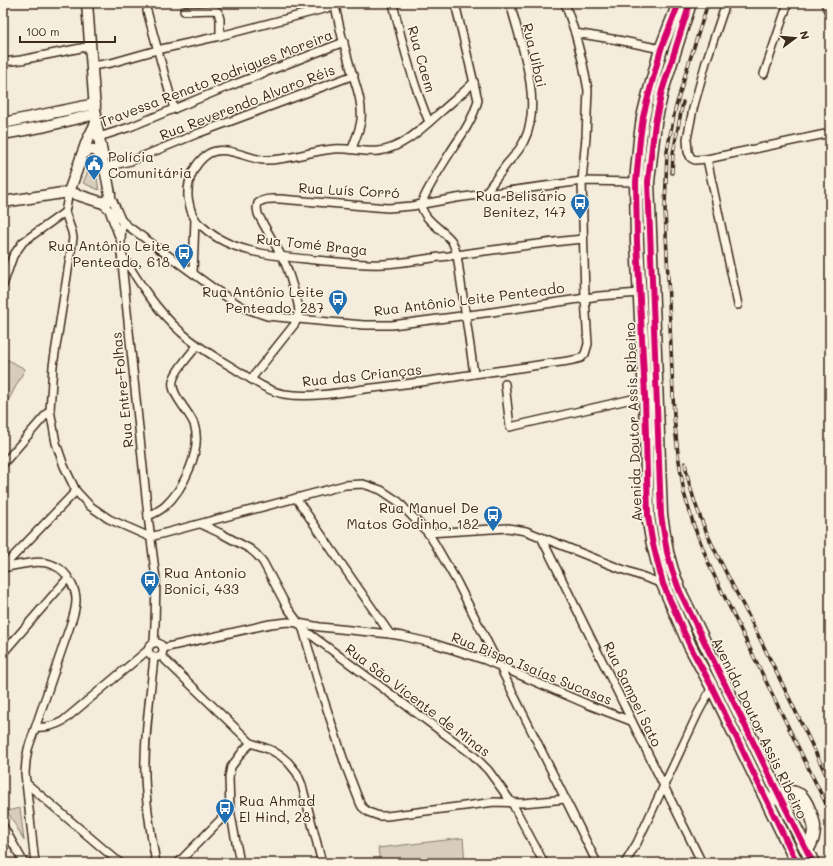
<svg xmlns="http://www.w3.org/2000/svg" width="833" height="866" font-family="Mali,sans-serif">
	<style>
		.green { fill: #d6cdbd; stroke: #887c6e }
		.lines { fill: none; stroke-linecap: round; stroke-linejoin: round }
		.street-casing { stroke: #3b2a1e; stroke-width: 10 }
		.secondary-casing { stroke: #3b2a1e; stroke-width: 13 }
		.primary-casing { stroke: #3b2a1e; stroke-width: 15 }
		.street { stroke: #fcf5e5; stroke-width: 7 }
		.secondary { stroke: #fcf5e5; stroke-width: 10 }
		.primary { stroke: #fcf5e5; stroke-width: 12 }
		.rail-casing { stroke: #3b2a1e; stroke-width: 3.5 }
		.rail { stroke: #fcf5e5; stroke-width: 2; stroke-dasharray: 6; stroke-linecap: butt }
		.cycleway-casing { stroke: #fcf5e5; stroke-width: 8 }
		.cycleway { stroke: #d6006c; stroke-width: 6 }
		.labels { text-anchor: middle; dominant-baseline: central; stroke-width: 3; stroke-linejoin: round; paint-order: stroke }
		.street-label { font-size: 14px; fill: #3b2a1e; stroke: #fcf5e5 }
		.poi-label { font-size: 14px; fill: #3b2a1e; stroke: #fcf5e5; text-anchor: end }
	</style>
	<rect width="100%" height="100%" fill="#f4eddd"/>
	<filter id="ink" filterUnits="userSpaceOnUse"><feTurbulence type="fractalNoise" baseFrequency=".025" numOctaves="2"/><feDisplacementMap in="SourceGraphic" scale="8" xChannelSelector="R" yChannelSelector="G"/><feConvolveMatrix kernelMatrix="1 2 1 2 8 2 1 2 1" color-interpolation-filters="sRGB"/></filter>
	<g filter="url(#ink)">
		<g class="green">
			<polygon points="92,161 95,167 99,190 83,183"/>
			<polygon points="3,357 25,369 6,405 3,409"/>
			<polygon points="20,808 24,840 7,811"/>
			<polygon points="463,838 465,863 380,863 378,848"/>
		</g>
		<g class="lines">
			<defs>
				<g id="street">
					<path d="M393 3C402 43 413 84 429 122"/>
					<path d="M455 3 478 100C474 117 465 131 455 145 443 164 430 183 421 204 423 220 441 228 451 240 454 244 455 250 457 255L474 374"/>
					<polyline points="726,3 706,62 693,109 687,139 688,152 691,158 695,160 707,159 830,133"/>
					<polyline points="825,3 827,8 830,15"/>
					<polyline points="147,11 174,109"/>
					<polyline points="184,11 215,10 218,12 220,19 220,36"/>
					<polyline points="575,33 618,40 661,49"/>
					<polyline points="3,62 21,60 91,46"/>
					<path d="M92 66 111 63 157 50 220 36 335 6C339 26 344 46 350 66 355 83 363 102 361 120 360 130 355 139 352 149"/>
					<polyline points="764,74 788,3"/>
					<path d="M474 82C464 92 453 101 443 110 424 126 404 148 379 151 363 153 348 147 333 149 310 151 287 161 264 160 247 159 225 144 208 154 194 163 187 181 188 197 189 204 191 213 195 219 197 222 200 225 203 227 232 254 278 256 315 260 338 262 361 265 384 264 406 263 428 258 449 256 494 250 538 243 583 239"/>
					<polyline points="99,137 130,127 222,89 344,42"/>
					<polyline points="707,159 738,305"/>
					<polyline points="105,167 131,161 199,133 354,75"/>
					<polyline points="69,192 65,212 72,232 73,238 53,366 50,410 56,443 64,466 76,491 90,506 109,519 150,537 345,485 363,484 381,490 399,502 408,512 428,533 435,544 457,582 500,667 597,863"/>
					<polyline points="110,194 122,222 121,241 121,253 148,516 156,579 155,624 154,643"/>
					<path d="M484 195C491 185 499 175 506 165 513 157 520 150 524 141 544 102 520 42 510 3"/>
					<polyline points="100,202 129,227 216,290 239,305 247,309 267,316 329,322 364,325 392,325 492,312 599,296 640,293"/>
					<polyline points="110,213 120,239"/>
					<path d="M121 253C138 281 156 310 181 332 198 348 219 359 238 371 253 380 267 391 284 394 309 398 340 393 365 389 395 385 425 382 455 377 485 372 515 369 545 364 557 362 570 362 581 358L585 354 588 344 585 298 582 181 586 137 588 90 583 64 575 33 565 3"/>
					<polyline points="193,273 195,219"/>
					<polyline points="3,285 13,256 23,242 65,212"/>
					<path d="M251 379 294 325C303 312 297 301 293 287 290 278 288 269 284 261 276 245 266 230 258 214L257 208 258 203C265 198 272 199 280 199L388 208 412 206 456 198 582 181 639 182"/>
					<polyline points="505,384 510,427 645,396"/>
					<polyline points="3,464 50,410"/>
					<polyline points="296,498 390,634"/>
					<path d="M148 516C153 514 159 511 164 507 183 490 203 450 194 424 189 411 170 394 173 381 174 373 191 353 197 346"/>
					<polyline points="201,524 222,534 250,549 256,554 263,562 287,607 303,629 318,682 346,767 360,803 362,807 368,812 379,816 387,816 480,804 494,802 523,803 566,799"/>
					<polyline points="428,533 508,528 526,531 616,567 663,584"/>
					<polyline points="541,537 702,863"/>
					<polyline points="3,567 76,491"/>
					<path d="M3 568C19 565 40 558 55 566 62 569 67 575 70 581 78 594 77 603 73 617L28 749 26 761 25 773 35 863"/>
					<polyline points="303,629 473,755 488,770 512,803 544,863"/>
					<polyline points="163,648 270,624 288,622 298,623 320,627 390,634 402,636 432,643 485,660 589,705 631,721"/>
					<polyline points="3,653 68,578"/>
					<polyline points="161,656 251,743 271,750 281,756 288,762 297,773 302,785 322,863"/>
					<path d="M154 658C150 697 144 738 145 777 146 806 151 835 156 863"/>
					<path d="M36 727C46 728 54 726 63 721L148 650C151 636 169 644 161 656 155 659 150 657 148 650"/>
					<polyline points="26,783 120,863"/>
					<polyline points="3,826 24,863"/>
					<polyline points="178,863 230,810"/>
					<polyline points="240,863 230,810 229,777 231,767 243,751 251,743"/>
					<polyline points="625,863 637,843 698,713 712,687"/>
				</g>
				<g id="secondary">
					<polyline points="87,3 96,123 103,158"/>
					<polyline points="3,123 95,104"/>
					<polyline points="3,134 46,126 96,114"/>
					<polyline points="69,192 87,141 96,123"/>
					<path d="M3 202 69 192 100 202H106L109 198 110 194C108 185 104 152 94 150 89 149 85 152 82 155"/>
				</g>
				<g id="primary">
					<polyline points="679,3 661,49 648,97 643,117 640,139 636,182 637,242 645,396 648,516 652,540 663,584 690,646 712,687 797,863"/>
					<polyline points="690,3 662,91 655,123 652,147 648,182 655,353 661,515 667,552 672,570 680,592 779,795 813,863"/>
					<path d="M773 799C777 796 782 792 787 792 792 791 799 794 802 797 807 803 815 822 814 829 814 837 811 844 807 850"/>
				</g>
			</defs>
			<use href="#street" class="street-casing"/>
			<use href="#secondary" class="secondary-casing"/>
			<use href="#primary" class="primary-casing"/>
			<use href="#street" class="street"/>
			<use href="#secondary" class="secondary"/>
			<use href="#primary" class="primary"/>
			<defs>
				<g id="rail">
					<polyline points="708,3 686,72 675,110 667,151 665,209 674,417 678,454 684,493 694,526 711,569 754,657 830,812"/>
					<polyline points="672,173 673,153 683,102"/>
					<path d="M685 463C694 519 725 569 750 619 777 673 804 728 830 783"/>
				</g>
			</defs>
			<use href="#rail" class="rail-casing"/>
			<use href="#rail" class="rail"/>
			<defs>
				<g id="cycleway">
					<polyline points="679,3 661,49 648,97 643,117 640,139 636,182 637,242 645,396 648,516 652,540 663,584 690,646 712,687 797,863"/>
					<polyline points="690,3 662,91 655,123 652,147 648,182 655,353 661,515 667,552 672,570 680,592 779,795 813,863"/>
				</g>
			</defs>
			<use href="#cycleway" class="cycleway-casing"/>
			<use href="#cycleway" class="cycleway"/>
		</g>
	</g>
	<defs>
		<symbol id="civic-pin" viewBox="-11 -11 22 30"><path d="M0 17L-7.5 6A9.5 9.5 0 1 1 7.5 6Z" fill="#1f6fb2" stroke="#fcf5e5"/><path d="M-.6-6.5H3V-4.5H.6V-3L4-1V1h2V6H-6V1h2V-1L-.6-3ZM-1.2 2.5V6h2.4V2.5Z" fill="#fff"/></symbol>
		<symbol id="bus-pin" viewBox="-11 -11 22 30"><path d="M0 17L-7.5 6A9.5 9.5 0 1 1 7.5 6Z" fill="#1f6fb2" stroke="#fcf5e5"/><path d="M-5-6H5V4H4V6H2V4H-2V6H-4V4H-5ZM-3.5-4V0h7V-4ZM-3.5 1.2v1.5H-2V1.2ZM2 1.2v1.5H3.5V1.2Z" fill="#fff"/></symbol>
	</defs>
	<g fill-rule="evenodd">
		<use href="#civic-pin" x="83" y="153" width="22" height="30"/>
		<use href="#bus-pin" x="569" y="192" width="22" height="30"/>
		<use href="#bus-pin" x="173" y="242" width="22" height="30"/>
		<use href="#bus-pin" x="327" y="288" width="22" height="30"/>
		<use href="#bus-pin" x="482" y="504" width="22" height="30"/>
		<use href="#bus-pin" x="139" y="569" width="22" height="30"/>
		<use href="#bus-pin" x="214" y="797" width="22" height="30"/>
	</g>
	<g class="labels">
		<g class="street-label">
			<text transform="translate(535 55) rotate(77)">Rua Uibai</text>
			<text transform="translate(422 59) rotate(74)">Rua Caem</text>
			<text transform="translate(216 78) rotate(-21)">Travessa Renato Rodrigues Moreira</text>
			<text transform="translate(247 102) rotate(-21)">Rua Reverendo Alvaro Réis</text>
			<text transform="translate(349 190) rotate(3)">Rua Luís Corró</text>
			<text transform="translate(312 244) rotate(6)">Rua Tomé Braga</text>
			<text transform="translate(469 299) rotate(-7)">Rua Antônio Leite Penteado</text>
			<text transform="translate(362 375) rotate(-6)">Rua das Crianças</text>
			<text transform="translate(122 390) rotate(-96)">Rua Entre-Folhas</text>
			<text transform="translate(633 422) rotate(-92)">Avenida Doutor Assis Ribeiro</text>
			<text transform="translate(532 668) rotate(22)">Rua Bispo Isaías Sucasas</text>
			<text transform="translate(633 694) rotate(64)">Rua Sampei Sato</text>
			<text transform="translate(418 700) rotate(37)">Rua São Vicente de Minas</text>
			<text transform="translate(760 728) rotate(64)">Avenida Doutor Assis Ribeiro</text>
		</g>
		<g class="poi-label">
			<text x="108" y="156" text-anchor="start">Polícia<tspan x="108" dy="16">Comunitária</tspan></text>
			<text x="566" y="195">Rua Belisário<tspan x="566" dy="16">Benitez, 147</tspan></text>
			<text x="170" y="245">Rua Antônio Leite<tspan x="170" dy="16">Penteado, 618</tspan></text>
			<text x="324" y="291">Rua Antônio Leite<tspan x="324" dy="16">Penteado, 287</tspan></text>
			<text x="479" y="507">Rua Manuel De<tspan x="479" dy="16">Matos Godinho, 182</tspan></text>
			<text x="164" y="572" text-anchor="start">Rua Antonio<tspan x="164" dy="16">Bonici, 433</tspan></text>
			<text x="239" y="800" text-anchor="start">Rua Ahmad<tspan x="239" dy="16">El Hind, 28</tspan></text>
		</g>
	</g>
	<rect width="833" height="866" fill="none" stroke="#fcf5e5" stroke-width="16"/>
	<rect x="8" y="8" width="817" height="850" fill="none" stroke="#3b2a1e" stroke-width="1.5" filter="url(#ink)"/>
	<g transform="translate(795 38) rotate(74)" stroke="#fcf5e5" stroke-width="3" paint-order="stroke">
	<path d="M0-3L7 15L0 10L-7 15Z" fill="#3b2a1e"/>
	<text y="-6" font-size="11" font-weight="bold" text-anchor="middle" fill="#3b2a1e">N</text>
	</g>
	<path d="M20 36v6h95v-6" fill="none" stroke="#3b2a1e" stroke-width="2"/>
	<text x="26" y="36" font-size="12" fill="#3b2a1e" stroke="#fcf5e5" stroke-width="3" paint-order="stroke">100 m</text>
</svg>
